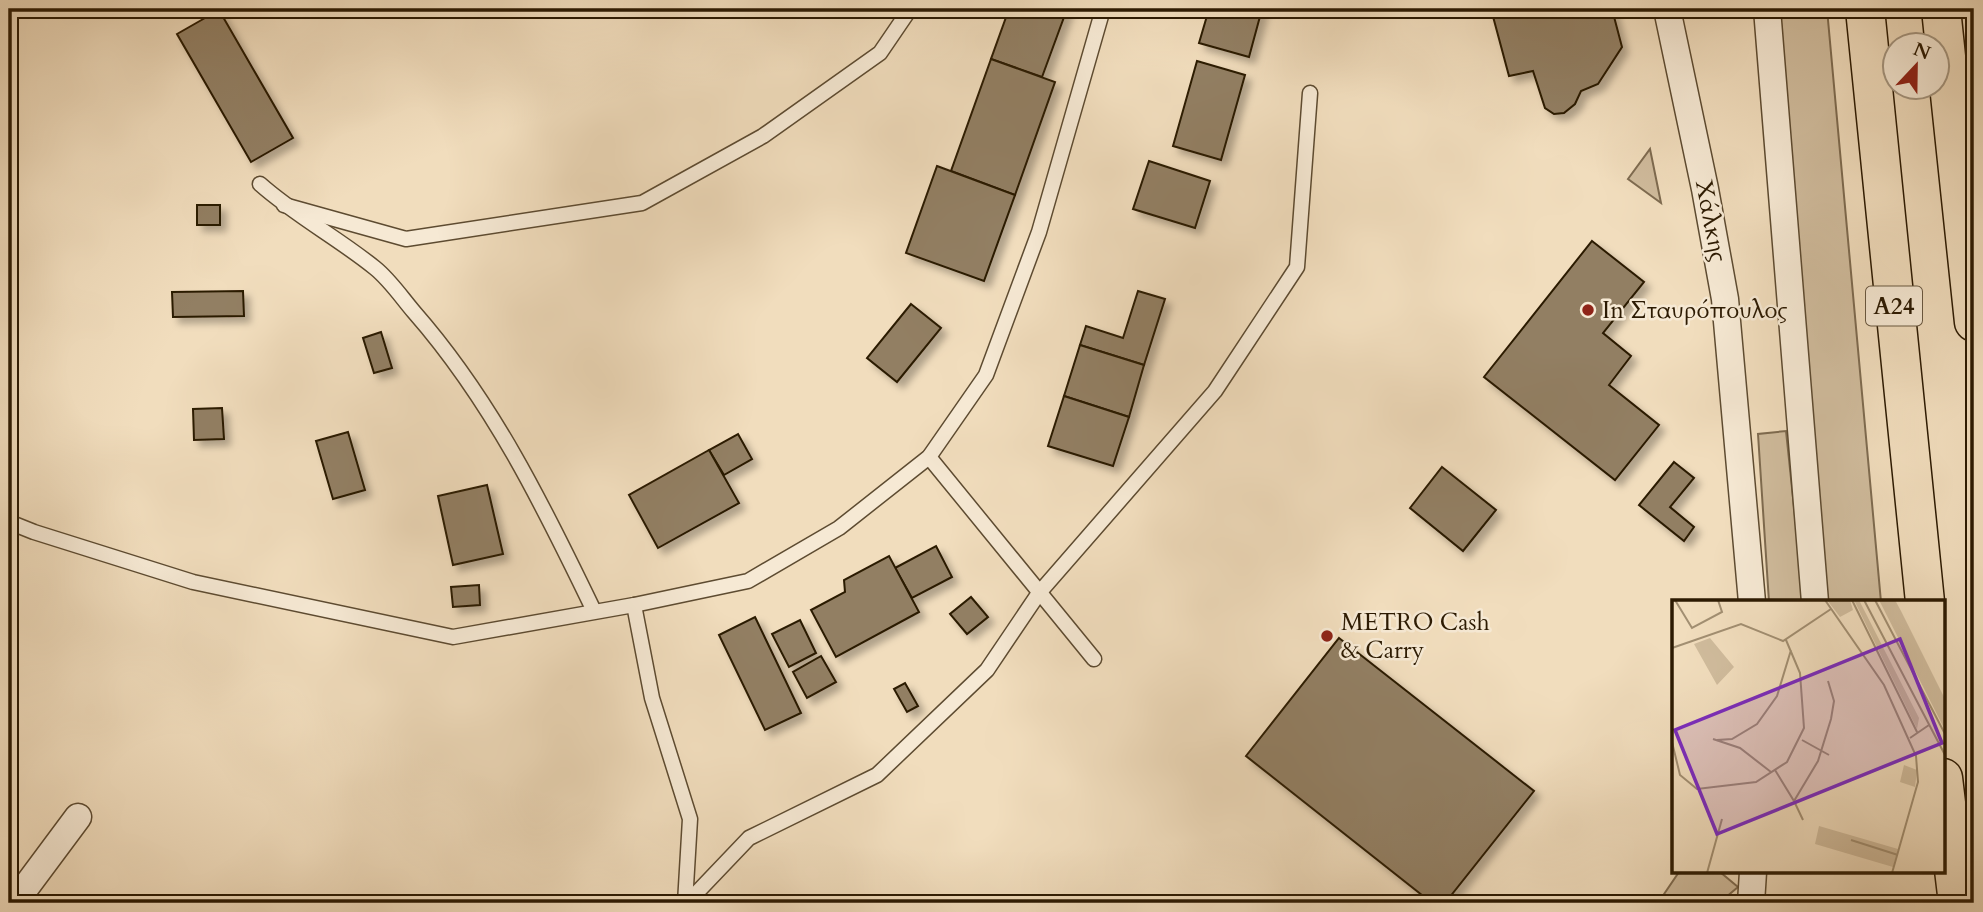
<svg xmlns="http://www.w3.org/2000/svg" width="1983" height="912" font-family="Cardo,serif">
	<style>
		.green { fill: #d0bc9d; stroke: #7e6b50; stroke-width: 2 }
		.building { fill: #927f63; stroke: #2c1a02; stroke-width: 2; filter: url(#shadow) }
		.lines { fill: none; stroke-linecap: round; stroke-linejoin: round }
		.lane-casing { stroke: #5d4b31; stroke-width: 17 }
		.street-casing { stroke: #5d4b31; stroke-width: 29 }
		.highway-casing { stroke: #2c1a02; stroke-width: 41 }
		.lane { stroke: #f6e9d4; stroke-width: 14 }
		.street { stroke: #f6e9d4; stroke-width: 26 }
		.highway { stroke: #f1ddbd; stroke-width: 38 }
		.poi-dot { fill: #8f2418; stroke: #f6e9d4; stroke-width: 2.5 }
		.labels { text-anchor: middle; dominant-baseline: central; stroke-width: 5; stroke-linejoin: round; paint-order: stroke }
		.shield { fill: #f6e9d4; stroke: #695841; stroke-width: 2 }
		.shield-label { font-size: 23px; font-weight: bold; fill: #2c1a02 }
		.street-label { font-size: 24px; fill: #2c1a02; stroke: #f6e9d4 }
		.poi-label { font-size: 24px; fill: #2c1a02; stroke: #f6e9d4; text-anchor: start }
		.inset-road { fill: none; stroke: #a28f72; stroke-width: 2 }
		.view { fill: #7b2cbf; fill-opacity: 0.15; stroke: #7b2cbf; stroke-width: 3.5 }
		.inset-edge { fill: none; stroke: #2c1a02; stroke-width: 3.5 }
	</style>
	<defs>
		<filter id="shadow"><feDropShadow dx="6" dy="6" stdDeviation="3.5" flood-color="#0004"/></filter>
	</defs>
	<rect width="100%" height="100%" fill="#f1ddbd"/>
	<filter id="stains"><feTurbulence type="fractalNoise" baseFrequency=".00286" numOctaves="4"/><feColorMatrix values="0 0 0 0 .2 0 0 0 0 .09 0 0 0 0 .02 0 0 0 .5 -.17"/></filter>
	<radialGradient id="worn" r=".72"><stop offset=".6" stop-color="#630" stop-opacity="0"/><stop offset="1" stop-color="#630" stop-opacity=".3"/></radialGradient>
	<g class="green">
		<polygon points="1780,9 1827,9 1881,602 1825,602"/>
		<polygon points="1650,149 1661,203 1628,179"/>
		<polygon points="1786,431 1804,602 1769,602 1758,434"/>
		<polygon points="1679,872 1720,872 1738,887 1719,903 1658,903"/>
	</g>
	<g class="building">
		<polygon points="1009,9 1067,9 1042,77 991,59"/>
		<polygon points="1209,9 1262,9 1249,57 1199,43"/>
		<polygon points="1491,9 1612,9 1622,47 1598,84 1581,91 1575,104 1564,113 1554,114 1545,108 1533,71 1509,76"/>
		<polygon points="219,10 293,138 251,162 177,34"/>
		<polygon points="991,59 1055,82 1015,195 951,171"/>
		<polygon points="1197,61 1245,75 1221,160 1173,146"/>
		<polygon points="1149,161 1210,181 1195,228 1133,209"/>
		<polygon points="937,166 1015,195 984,281 906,253"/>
		<rect x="197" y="205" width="23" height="20"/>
		<polygon points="1592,241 1644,282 1603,333 1631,356 1609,385 1659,425 1615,480 1484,377"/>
		<polygon points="243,291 244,316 173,317 172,292"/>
		<polygon points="1138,291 1165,299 1144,365 1080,345 1086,326 1123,338"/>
		<polygon points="911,304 941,328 897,382 867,358"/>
		<polygon points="381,332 392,368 374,373 363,338"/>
		<polygon points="1080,345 1144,365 1129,417 1064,396"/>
		<polygon points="1064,396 1129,417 1113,466 1048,446"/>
		<polygon points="222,408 224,439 194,440 193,409"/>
		<polygon points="348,432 365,490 333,499 316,441"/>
		<polygon points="738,434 752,459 724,475 709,450"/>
		<polygon points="709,450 739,503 658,548 629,495"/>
		<polygon points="1674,462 1694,478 1670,507 1694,527 1684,541 1639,505"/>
		<polygon points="1442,467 1496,510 1463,551 1410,508"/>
		<polygon points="487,485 503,554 453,565 438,496"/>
		<polygon points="936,546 952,577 912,598 895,568"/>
		<polygon points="889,556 919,612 836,657 811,610 845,592 844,580"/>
		<polygon points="479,585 480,605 453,607 451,587"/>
		<polygon points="971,597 988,617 967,634 950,614"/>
		<polygon points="755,617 801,713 765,730 719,635"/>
		<polygon points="800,620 816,653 789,667 772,634"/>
		<polygon points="1339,638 1534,791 1445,903 1432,903 1246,756"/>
		<polygon points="821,656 836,682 807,698 793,672"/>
		<polygon points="905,683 918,706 907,712 894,689"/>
	</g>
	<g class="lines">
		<defs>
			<g id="lane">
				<path d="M260 184C296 216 338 238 375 268 390 280 402 298 414 312 492 401 543 505 594 611"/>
				<polyline points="284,205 406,239 642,203 763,136 880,53 910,9"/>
				<polyline points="929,457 1094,659"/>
				<polyline points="9,522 34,532 193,582 453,637 634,605 748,581 839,528 929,457 986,375 1039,232 1103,9"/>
				<polyline points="634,605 652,698 690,819 685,903"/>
				<polyline points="687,903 749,838 877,775 987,670 1039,593 1215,391 1297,267 1310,93"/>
			</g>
			<g id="street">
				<polyline points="1667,9 1705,189 1725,299 1752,602"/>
				<polyline points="1767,9 1815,602"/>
				<polyline points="14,903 78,817"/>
				<polyline points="1751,903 1753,872"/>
			</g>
			<g id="highway">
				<polyline points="1865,9 1925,602"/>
				<polyline points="1941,9 1974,322"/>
				<polyline points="1943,778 1958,903"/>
			</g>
		</defs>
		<use href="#lane" class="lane-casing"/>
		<use href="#street" class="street-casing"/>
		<use href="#highway" class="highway-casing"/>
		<use href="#lane" class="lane"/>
		<use href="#street" class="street"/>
		<use href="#highway" class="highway"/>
	</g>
	<g class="poi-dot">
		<circle cx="1588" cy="310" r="7"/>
		<circle cx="1327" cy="636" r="7"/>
	</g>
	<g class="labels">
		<rect class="shield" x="1866" y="286.5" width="56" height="39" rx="5"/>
		<g class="shield-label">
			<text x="1894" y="306">Α24</text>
		</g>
		<g class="street-label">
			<text transform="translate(1711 221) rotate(79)">Χάλκης</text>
		</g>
		<g class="poi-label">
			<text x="1602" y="310">In Σταυρόπουλος</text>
			<text x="1341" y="622">METRO Cash<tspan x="1341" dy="28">&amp; Carry</tspan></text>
		</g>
	</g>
	<g transform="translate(1672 600)">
		<rect width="273" height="273" fill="#f1ddbd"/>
		<path d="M155 0H178L181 10 168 17ZM182 0H187L247 118 245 129ZM207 0H223L229 11 273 99V130ZM38 38 62 67 45 85 22 44ZM232 165 245 170 243 187 228 182ZM147 226 226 249 221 267 143 244Z" fill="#d0bc9d"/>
		<path class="inset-road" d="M3 0 20 28 50 12 46 0M153 0 212 85 244 156 246 182 220 273M180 0 245 132M192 0 273 155M203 0 273 134M0 48 69 24 111 41 159 9M238 138 257 125M41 139 68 148 99 172M45 140 60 139 85 124 105 96 119 50M130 140 157 155M0 142 8 175 25 189 84 182 115 162 132 128 128 73 114 40M103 170 122 201 146 161 159 119 162 101 156 81M122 201 131 220M179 240 226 255M35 273 50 219"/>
		<path class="view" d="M228 39 270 143 45 234 3 130Z"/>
		<rect width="273" height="273" class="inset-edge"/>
	</g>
	<rect width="1983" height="912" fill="none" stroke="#f1ddbd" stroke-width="35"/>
	<rect x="10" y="10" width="1962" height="891" fill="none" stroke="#2c1a02" stroke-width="3.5"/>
	<rect x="18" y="18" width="1948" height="877" fill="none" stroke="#2c1a02" stroke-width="2"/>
	<g transform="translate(1916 66) rotate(22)"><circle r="33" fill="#f6e9d4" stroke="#a59680" stroke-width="2"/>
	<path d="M0-5L12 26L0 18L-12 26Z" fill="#8f2418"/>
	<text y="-10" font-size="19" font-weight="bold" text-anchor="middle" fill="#2c1a02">N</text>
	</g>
	<rect width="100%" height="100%" filter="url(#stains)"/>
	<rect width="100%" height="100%" fill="url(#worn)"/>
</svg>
